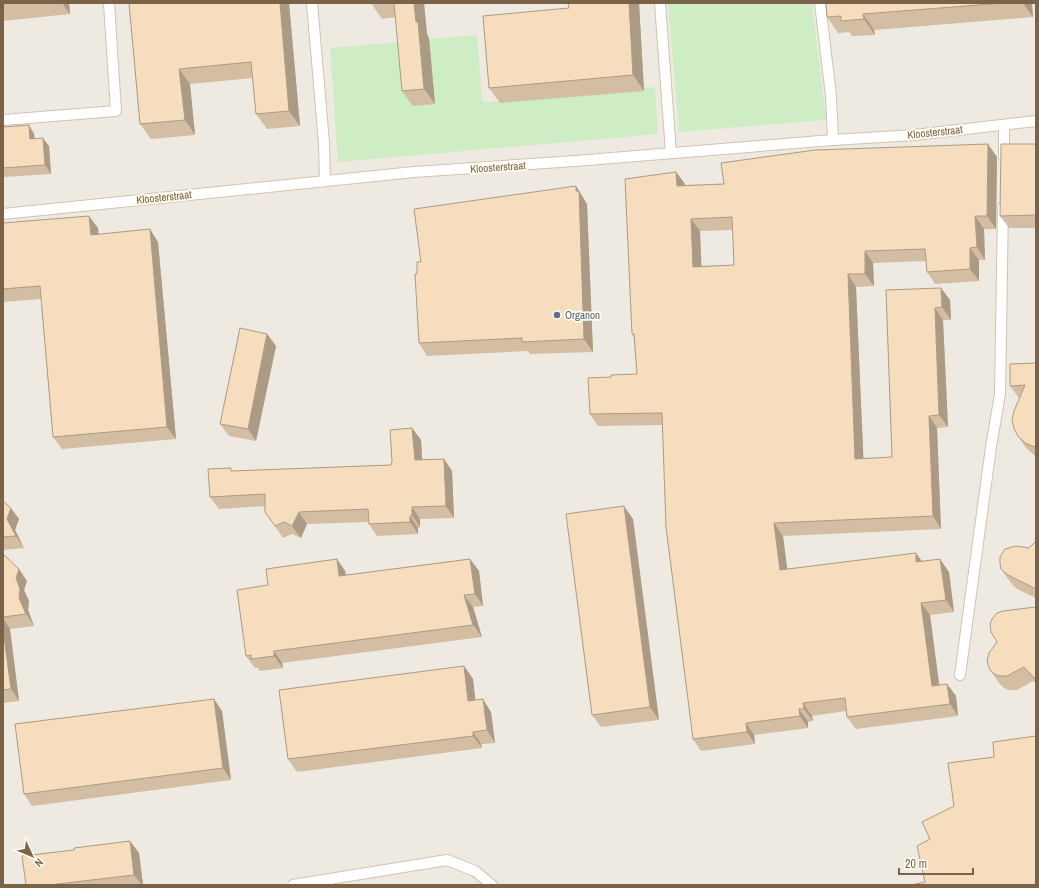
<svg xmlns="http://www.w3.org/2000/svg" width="1039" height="888" font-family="'Archivo Narrow',sans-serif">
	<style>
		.industrial { fill: #eeeae1 }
		.green { fill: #ceedc4 }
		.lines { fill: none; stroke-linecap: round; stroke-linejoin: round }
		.service-casing { stroke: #d2c3ac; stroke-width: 12 }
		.service { stroke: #fff; stroke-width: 10 }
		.wall { fill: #d3bea3; fill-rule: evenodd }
		.shaded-wall { fill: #ac9b84 }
		.building { fill: #f5ddbd; stroke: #ac9b84; fill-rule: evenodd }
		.service-dot { fill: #5c6f8a; stroke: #fffcf0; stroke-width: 1.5 }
		.labels { text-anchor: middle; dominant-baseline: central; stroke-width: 3.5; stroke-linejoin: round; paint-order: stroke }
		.street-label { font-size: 11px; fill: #7b6349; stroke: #fffcf0 }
		.service-label { font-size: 11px; fill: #4e5e75; stroke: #fffcf0; text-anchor: start }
	</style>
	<rect width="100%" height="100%" fill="#fef9e8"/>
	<rect class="industrial" x="3" y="3" width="1033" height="882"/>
	<g class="green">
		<polygon points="668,3 812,3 826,120 679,132"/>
		<polygon points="477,35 482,101 489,102 655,87 658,134 338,162 330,48"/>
	</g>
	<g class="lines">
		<defs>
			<g id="service">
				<polyline points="312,3 324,143 325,181"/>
				<polyline points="660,3 671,153"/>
				<polyline points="820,3 831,96 833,140"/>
				<polyline points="3,120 116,111 109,3"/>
				<polyline points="1004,157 1004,125"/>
				<polyline points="3,214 414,172 575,161 833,140 914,135 1036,121"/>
				<polyline points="960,675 991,447 1000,394 1003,207"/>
				<polyline points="293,885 447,860 475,871 492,885"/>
			</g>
		</defs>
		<use href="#service" class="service-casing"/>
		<use href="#service" class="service"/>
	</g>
	<g class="wall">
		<polygon points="3,3 69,3 70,14 3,21"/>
		<polygon points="129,3 289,3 300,126 267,129 256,114 253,78 190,84 195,135 151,139 140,124"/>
		<polygon points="371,3 424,3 427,34 429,38 435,104 413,106 402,91 396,17 382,19"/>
		<polygon points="639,3 644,91 500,103 489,88 569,8"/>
		<polygon points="826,3 1032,3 1033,17 874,30 875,35 852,36 849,32 838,33 827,17"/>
		<polygon points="29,125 34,134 35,139 49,146 51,174 3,177 3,127"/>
		<polygon points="1036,144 1036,228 1009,228 1000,216"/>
		<path d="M997 157 996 229H984L985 260H979V281L935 284 927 272 926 261 873 263 874 286 856 287 863 459 892 457 886 290 941 288 950 300 951 320H943L948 427 937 428 941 529 783 536 787 569 916 553 922 561 949 572 954 612 930 615 939 685 947 684 956 696 958 716 856 729 847 717 846 711 812 716 813 721 808 722V728L754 735 755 744 701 751 693 739 662 425 598 426 590 414 611 377 637 374 634 338 632 334 676 172 685 185 724 184ZM733 230 734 265 701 266 700 231Z"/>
		<polygon points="576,186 587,204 593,352 530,354 528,351 427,356 419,343 417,274 421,262"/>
		<polygon points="3,223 98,228 98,234 158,242 176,439 62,449 53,437 41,299 3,302"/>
		<polygon points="267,334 276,346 256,441 229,436 220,424"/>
		<polygon points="1036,363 1036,457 1034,455 1026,448 1018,436 1019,398 1010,386"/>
		<polygon points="412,428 421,440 422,459 444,459 452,471 454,518 420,519 420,527 418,528 418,534 377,536 369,524 368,522 307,524 301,538 292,534 283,538 265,512 265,506 219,509 210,497 233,471 391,465"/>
		<polygon points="3,501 19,519 15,530 24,548 3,550"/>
		<polygon points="633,519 659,720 601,727 592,715"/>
		<polygon points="1036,541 1036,598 1017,589 1011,583 1001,569 1029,548"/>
		<polygon points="3,554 27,581 24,590 29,601 28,610 34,626 10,629 19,701 3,703"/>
		<polygon points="337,559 345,571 346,575 470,559 479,571 483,606 473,607 482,637 282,663 283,668 260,671 258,668 255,668 246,656 268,585"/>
		<polygon points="1036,607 1036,684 1033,681 1017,690 1009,690 1004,688 999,683 990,670"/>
		<polygon points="464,666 473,679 475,700 491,712 495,743 481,744 482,748 297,772 288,759"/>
		<polygon points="222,711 231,780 32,806 24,794"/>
		<polygon points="130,841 139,853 143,885 26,885 74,850"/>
	</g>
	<g class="shaded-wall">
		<polygon points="62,3 69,3 70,14"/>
		<polygon points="280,3 289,3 300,126 289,111"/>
		<polygon points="414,3 424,3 427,34 429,38 435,104 424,89 416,22"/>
		<polygon points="629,3 639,3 644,91 633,75"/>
		<polygon points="1023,3 1032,3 1033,17"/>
		<polygon points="863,14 874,30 875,35 864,19"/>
		<polygon points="179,69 190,84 195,135 185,120"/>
		<polygon points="29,125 34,134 36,147 30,139"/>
		<polygon points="43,138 49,146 51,174 45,165"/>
		<polygon points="988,144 997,157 996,229 987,216"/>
		<polygon points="676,172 685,184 685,198 677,186"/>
		<polygon points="576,186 587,204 593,352 584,339 576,191"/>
		<polygon points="89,216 98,228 100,247 91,235"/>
		<polygon points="975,216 984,229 985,260 977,247"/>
		<polygon points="691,219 700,231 702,279 693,267"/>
		<polygon points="150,229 158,242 176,439 167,427"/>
		<polygon points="970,248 979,260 979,281 970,269"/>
		<polygon points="865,251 873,263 874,286 865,274"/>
		<polygon points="848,274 856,287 864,471 855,459"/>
		<polygon points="941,288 950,300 951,320 942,307"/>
		<polygon points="935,308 943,320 948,427 939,415"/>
		<polygon points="267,334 276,346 256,441 248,429"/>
		<polygon points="929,416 937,428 941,529 933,516"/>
		<polygon points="412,428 421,440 423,472 415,460"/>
		<polygon points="444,459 452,471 454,518 446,506"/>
		<polygon points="624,506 633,519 659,720 650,707"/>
		<polygon points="412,507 420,519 420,527 412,515"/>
		<polygon points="11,508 19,519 15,530 24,548 16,536 7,519"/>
		<polygon points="299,512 307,524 301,538 292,526"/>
		<polygon points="410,516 418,528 418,534 410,522"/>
		<polygon points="774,523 783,536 789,582 780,570"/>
		<polygon points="916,553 924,565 916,562"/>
		<polygon points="337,559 345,571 347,588 339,576"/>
		<polygon points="470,559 479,571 483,606 475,594"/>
		<polygon points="940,559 949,572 954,612 946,600"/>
		<polygon points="19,569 27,581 24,590 29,601 28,610 34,626 26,614 19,598 16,578"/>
		<polygon points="464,595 473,607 482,637 473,625"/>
		<polygon points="921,603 930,615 941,698 932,686"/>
		<polygon points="3,619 10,629 19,701 11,689 3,629"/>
		<polygon points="274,651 282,663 283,668 274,656"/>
		<polygon points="464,666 473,679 477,713 468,701"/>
		<polygon points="947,684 956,696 958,716 950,704"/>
		<polygon points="214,699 222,711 231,780 223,768"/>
		<polygon points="483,699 491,712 495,743 487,730"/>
		<polygon points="803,703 812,716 813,721 804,709"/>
		<polygon points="799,709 808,722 808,728 800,716"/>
		<polygon points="746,723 754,735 755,744 747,732"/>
		<polygon points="473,732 481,744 482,748 473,736"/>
		<polygon points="130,841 139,853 143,885 142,885 134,875"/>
	</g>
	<g class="building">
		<polygon points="129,3 280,3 289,111 256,114 251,62 179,69 185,120 140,124"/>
		<polygon points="394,3 414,3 416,22 418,22 424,89 402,91"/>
		<polygon points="568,3 629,3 633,75 489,88 483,16 569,8"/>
		<polygon points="826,3 1004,3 863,14 864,19 841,21 841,16 827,17"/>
		<polygon points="29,125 30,139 43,138 45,165 3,168 3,127"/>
		<path d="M988 144 987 216H975L977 247 970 248V269L927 272 925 249 865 251V274H848L855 459 892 457 886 290 941 288 942 307 935 308 939 415 929 416 933 516 774 523 780 570 916 553V562L940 559 946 600 921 603 932 686 947 684 950 704 847 717 845 698 803 703 804 709H799L800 716 746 723 747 732 693 739 666 527 662 413 590 414 588 378 611 377V375L637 374 634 334H632L625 179 676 172 677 186 724 184 721 163 815 150ZM732 217 734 265 693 267 691 219Z"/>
		<polygon points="1001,144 1036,144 1036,215 1000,216"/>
		<polygon points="576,186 576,191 579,191 584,339 522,342 522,338 419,343 415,274 417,274 417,262 421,262 414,209"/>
		<polygon points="89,216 91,235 150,229 167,427 53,437 40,286 3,289 3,223"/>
		<polygon points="240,328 267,334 248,429 220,424"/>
		<polygon points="1036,363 1036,447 1032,446 1025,443 1018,436 1014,429 1012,419 1014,411 1025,385 1010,386 1010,364"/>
		<polygon points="412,428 415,460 444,459 446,506 412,507 412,515 410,516 410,522 369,524 368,509 299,512 292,526 284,522 275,526 265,512 265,494 210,497 208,469 231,468 231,471 391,465 392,461 390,430"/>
		<polygon points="3,501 11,508 7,519 16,536 3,537"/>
		<polygon points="624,506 650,707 592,715 566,514"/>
		<polygon points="1036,541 1036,589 1008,575 1001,569 1000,564 1000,557 1005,549 1016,546 1029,548"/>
		<polygon points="3,554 19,569 16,578 20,589 19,598 26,614 3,617"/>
		<polygon points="337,559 339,576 470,559 475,594 464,595 473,625 274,651 274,656 251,659 251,655 246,656 237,590 268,585 266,569"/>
		<polygon points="1036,607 1036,680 1024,667 1007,676 999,676 994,674 990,670 987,661 989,653 997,642 991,632 990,624 992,619 997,613 1003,611"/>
		<polygon points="3,629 11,689 3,690"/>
		<polygon points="464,666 468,701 483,699 487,730 473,732 473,736 288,759 279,690"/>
		<polygon points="214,699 223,768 24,794 15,724"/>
		<polygon points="1036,736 1036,885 911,885 925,882 917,846 930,839 922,822 954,806 948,763 994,757 993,742"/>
		<polygon points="130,841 134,875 49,885 26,885 22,856 74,850 74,848"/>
	</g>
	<circle class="service-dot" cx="557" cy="315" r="4"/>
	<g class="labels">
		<g class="street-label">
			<text transform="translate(935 132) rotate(-6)">Kloosterstraat</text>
			<text transform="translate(498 167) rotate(-4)">Kloosterstraat</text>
			<text transform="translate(164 197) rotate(-6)">Kloosterstraat</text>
		</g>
		<g class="service-label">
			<text x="565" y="315">Organon</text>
		</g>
	</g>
	<rect width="1039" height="888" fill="none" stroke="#7b6349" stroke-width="8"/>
	<g transform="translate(32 856) rotate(134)" stroke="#fffcf0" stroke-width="3" paint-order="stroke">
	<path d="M0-3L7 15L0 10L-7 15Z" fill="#7b6349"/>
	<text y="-6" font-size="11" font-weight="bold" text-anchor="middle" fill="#7b6349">N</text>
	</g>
	<path d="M899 868v6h74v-6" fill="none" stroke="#7b6349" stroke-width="2"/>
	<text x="905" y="868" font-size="12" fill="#7b6349" stroke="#fffcf0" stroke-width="3" paint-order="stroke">20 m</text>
</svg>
